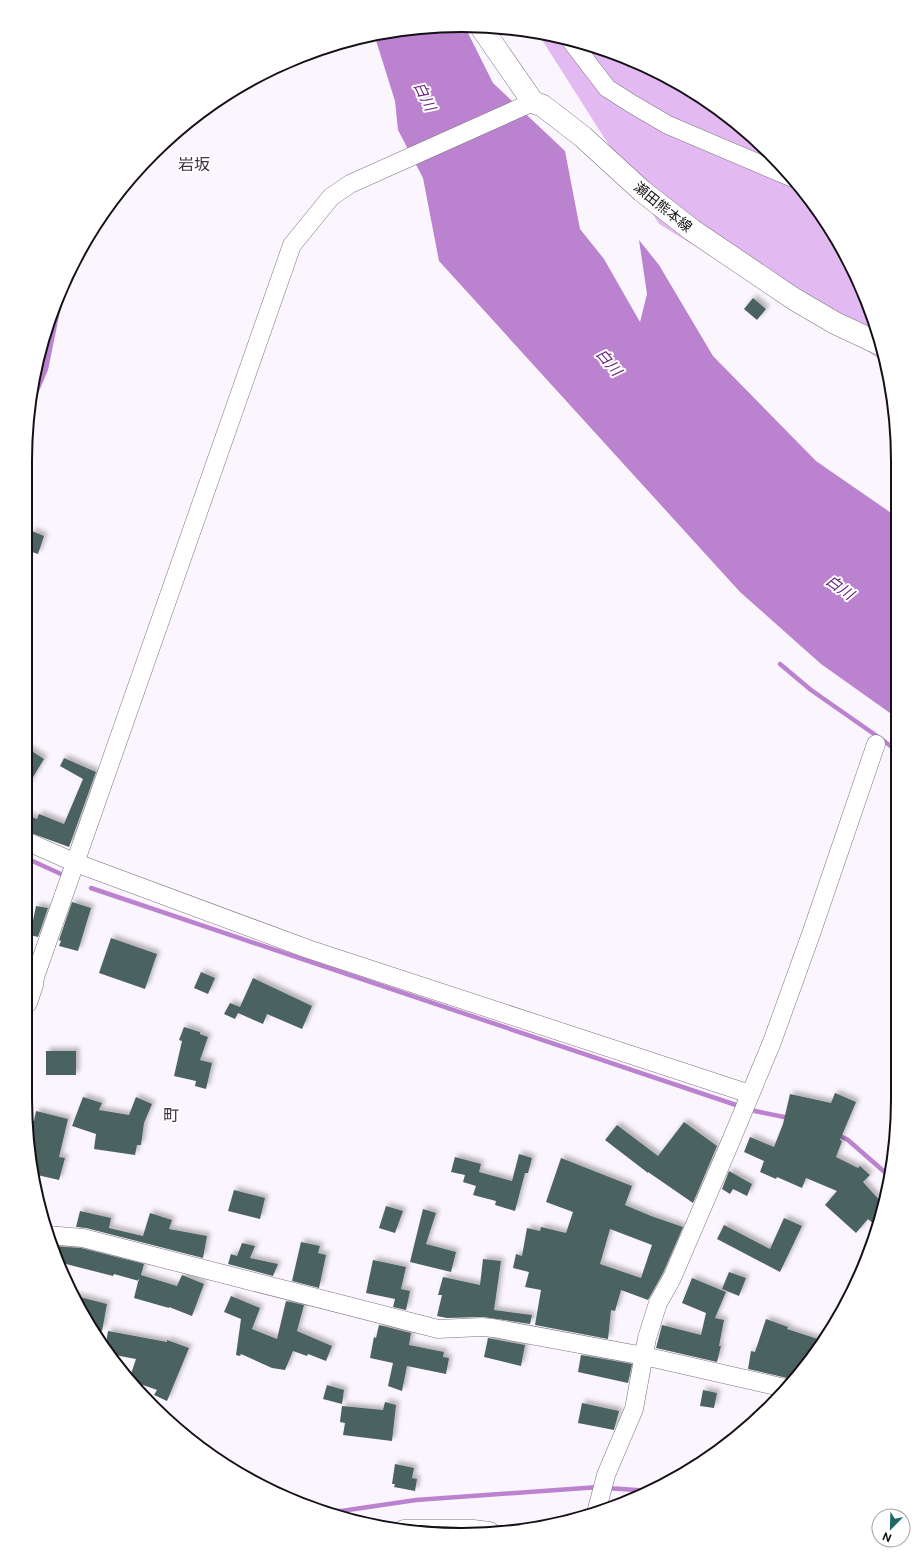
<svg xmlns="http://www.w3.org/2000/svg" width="923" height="1560" font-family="'Public Sans','Noto Sans JP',sans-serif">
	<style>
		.green { fill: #e3b9f2 }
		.water { fill: #bb82cf }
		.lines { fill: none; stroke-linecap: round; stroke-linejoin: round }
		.stream { stroke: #bb82cf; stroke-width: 4.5 }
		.building { fill: #4c6360; fill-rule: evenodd; filter: url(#shadow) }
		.minor-casing { stroke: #7d7181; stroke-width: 19 }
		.secondary-casing { stroke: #7d7181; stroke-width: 23 }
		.minor { stroke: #fff; stroke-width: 18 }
		.secondary { stroke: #fff; stroke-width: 22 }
		.labels { text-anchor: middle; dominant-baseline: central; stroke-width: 4; stroke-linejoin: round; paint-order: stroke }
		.street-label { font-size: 14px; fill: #141016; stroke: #fff }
		.water-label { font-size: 15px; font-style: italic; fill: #6b2581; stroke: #fff }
		.quarter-label { font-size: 16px; fill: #3e3442; stroke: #fff }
		.rim { fill: none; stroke: #141016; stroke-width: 2 }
	</style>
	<defs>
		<filter id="shadow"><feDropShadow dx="3.5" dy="-3.5" stdDeviation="2" flood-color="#0004"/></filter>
	</defs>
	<rect width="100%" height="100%" fill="#fbf6fd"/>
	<polygon class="green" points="537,32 547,33 629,58 704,99 790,174 840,243 883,348 885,362 659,224"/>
	<g class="water">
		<polygon points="464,25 493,83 565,151 580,229 604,259 640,322 647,294 639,240 659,265 713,356 816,461 897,517 897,718 821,664 740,592 439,261 423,178 398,130 395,101 374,34"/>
		<polygon points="65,287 48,370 29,415 48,321"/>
	</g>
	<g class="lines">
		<g class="stream">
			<polyline points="780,664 811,690 884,741 897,751"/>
			<polyline points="28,859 61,874"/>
			<polyline points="91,888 742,1107"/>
			<polyline points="755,1111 789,1118"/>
			<polyline points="836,1134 848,1140 888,1175"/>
			<polyline points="606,1488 652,1491"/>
			<polyline points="316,1509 341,1511 416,1500 599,1487"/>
		</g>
	</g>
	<g class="building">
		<polygon points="753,298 766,309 757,320 744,309"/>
		<polygon points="32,531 44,536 38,554 26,550"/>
		<polygon points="27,748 44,759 27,787"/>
		<polygon points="64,758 96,772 69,847 28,832 27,815 37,819 39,814 64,824 83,779 60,766"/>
		<polygon points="72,902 91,908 78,951 59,946 61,941 59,940"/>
		<polygon points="36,906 48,908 38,937 30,935"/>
		<polygon points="111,938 157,954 145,989 99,973"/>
		<polygon points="201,972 215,978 208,994 194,988"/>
		<polygon points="253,978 312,1006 302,1029 267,1014 263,1024 238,1013 235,1019 224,1014 230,1003 240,1007"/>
		<polygon points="184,1027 200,1032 200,1034 208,1037 200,1060 212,1063 206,1089 195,1086 196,1081 174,1076 182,1041 179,1040"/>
		<rect x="46" y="1051" width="30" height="24"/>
		<polygon points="835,1093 856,1102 840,1140 842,1141 836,1157 858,1168 860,1166 870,1175 863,1182 882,1203 877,1227 868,1219 856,1233 825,1205 837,1191 806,1178 802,1188 777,1177 776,1179 760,1172 764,1161 744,1152 750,1137 774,1147 783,1124 790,1094 831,1103"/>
		<polygon points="83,1097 102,1103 99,1110 129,1115 136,1097 152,1104 144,1123 141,1145 137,1145 135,1155 94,1149 96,1134 72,1126"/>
		<polygon points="36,1111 68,1119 59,1157 65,1158 59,1180 33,1174 29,1156 29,1120 34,1121"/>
		<polygon points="684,1122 717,1146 693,1203 648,1172 648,1173 605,1140 617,1125 658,1156"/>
		<polygon points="519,1154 532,1158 528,1173 525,1173 515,1211 495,1205 496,1201 473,1195 476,1186 463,1182 465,1175 451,1172 455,1157 481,1164 479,1172 512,1181"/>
		<path d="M561 1158 632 1186 625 1205 651 1216 683 1227 663 1273 648 1300 621 1290 615 1311 611 1310 608 1339 535 1325 541 1290 525 1287 529 1272 513 1268 516 1254 522 1256 527 1228 540 1231 541 1227 566 1233 573 1212 546 1202ZM610 1229 652 1245 641 1278 600 1264Z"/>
		<polygon points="729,1171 752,1184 747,1196 733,1189 730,1194 722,1189"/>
		<polygon points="234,1190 265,1198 260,1219 228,1211"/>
		<polygon points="386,1206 403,1211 395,1233 379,1228"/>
		<polygon points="423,1209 436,1213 426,1244 456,1252 451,1272 410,1262"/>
		<polygon points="80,1211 111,1218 109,1228 143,1236 150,1213 172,1220 169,1229 207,1236 203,1258 86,1228 76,1227"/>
		<polygon points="784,1218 802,1226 780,1272 717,1239 724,1225 770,1249"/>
		<polygon points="301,1242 320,1246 318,1253 326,1255 319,1288 292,1281"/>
		<polygon points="242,1243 255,1246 250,1258 278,1264 273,1276 228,1264 231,1254 237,1256"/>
		<polygon points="51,1246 81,1248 144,1264 141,1275 177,1286 182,1275 204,1284 192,1316 169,1307 169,1308 134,1298 139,1278 139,1281 114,1274 113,1276 58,1262"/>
		<polygon points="483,1259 501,1261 494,1310 532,1315 530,1324 483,1317 447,1318 437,1316 442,1295 438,1295 443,1277 480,1285"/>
		<polygon points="373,1260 406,1267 401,1289 410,1291 406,1310 393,1307 395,1299 366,1293"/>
		<polygon points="729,1272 746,1278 739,1296 722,1289"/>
		<polygon points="692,1278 726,1292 715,1318 724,1320 719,1346 721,1346 717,1362 656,1348 662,1325 701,1335 706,1313 682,1303"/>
		<polygon points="72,1295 107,1304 102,1331 94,1329"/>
		<polygon points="231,1296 260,1308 252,1329 277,1339 286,1301 304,1305 297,1331 332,1346 326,1361 308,1354 307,1356 293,1351 285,1370 272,1368 241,1354 240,1356 236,1355 241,1319 224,1312"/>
		<polygon points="766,1319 788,1327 787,1329 824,1341 792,1380 787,1378 748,1369 751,1351 755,1352"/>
		<polygon points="379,1325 411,1333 409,1345 444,1352 443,1357 449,1358 446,1374 407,1366 402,1391 388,1386 393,1363 370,1358 374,1337 376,1338"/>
		<polygon points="108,1331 167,1342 167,1340 189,1348 167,1401 154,1395 157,1390 129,1380 136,1359 109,1354 105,1349"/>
		<polygon points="488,1338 525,1345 521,1366 484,1357"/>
		<polygon points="581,1355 632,1364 628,1383 578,1372"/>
		<polygon points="327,1385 344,1390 342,1404 323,1399"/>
		<polygon points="703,1390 717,1393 714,1408 700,1406"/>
		<polygon points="385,1402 396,1405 392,1441 343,1435 345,1423 340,1422 342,1406 383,1410"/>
		<polygon points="582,1403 619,1411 614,1430 578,1423"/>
		<polygon points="395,1464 414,1468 412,1478 417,1479 415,1491 394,1487 395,1484 392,1484"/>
	</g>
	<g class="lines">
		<defs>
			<g id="minor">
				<polyline points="571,41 607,88 632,104 668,125 793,178"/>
				<polyline points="28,842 76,863 308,949 750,1094"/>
				<polyline points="28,1003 34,985 35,977 292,245 331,197 350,184 533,102"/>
				<polyline points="47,1235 83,1238 438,1329 482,1327 493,1328 644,1356 785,1388"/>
				<polyline points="596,1513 606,1475 634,1409 647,1338 658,1303 672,1278 730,1143 772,1042 811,934 876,744"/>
			</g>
			<g id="secondary">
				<polyline points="481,27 533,102 543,106 583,137 642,191 692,230 794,299 835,323 882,345"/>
				<polyline points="404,1531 473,1531 489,1533"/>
			</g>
		</defs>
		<use href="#minor" class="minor-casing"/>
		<use href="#secondary" class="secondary-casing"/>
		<use href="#minor" class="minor"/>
		<use href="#secondary" class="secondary"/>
	</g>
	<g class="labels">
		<g class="street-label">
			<text transform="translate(663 207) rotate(39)">瀬田熊本線</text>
		</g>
		<g class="water-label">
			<text transform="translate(425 96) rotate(64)">白川</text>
			<text transform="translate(609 362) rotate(50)">白川</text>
			<text transform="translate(840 587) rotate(36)">白川</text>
		</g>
		<g class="quarter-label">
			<text x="194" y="164">岩坂</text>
			<text x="171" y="1115">町</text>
		</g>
	</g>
	<path d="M0 0H923V1560H0ZM461 32H462A429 429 0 0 1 891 461V1099A429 429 0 0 1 462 1528H461A429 429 0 0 1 32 1099V461A429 429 0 0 1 461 32Z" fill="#fff" fill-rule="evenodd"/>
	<path class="rim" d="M461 32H462A429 429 0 0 1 891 461V1099A429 429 0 0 1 462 1528H461A429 429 0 0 1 32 1099V461A429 429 0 0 1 461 32Z"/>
	<g transform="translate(891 1528) rotate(203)"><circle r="19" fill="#ffffff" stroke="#a19fa2"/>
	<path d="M0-3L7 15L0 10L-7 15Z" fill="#1f6963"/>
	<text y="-6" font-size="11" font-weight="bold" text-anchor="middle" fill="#141016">N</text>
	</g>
</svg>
